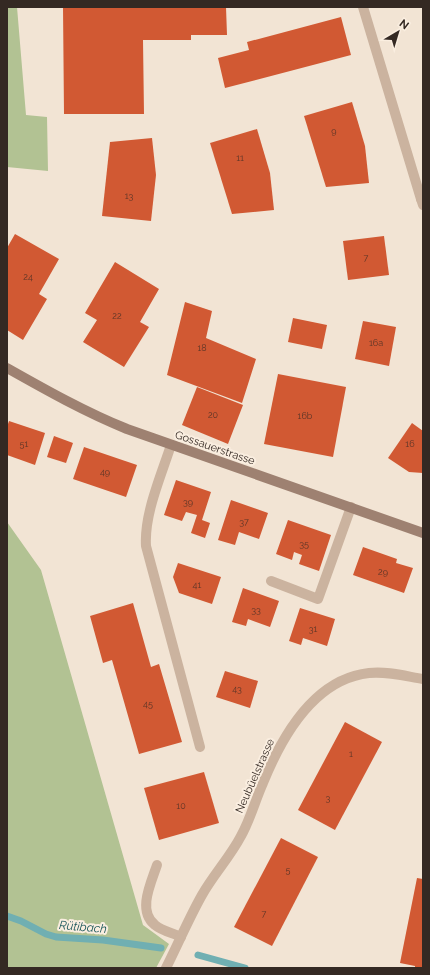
<svg xmlns="http://www.w3.org/2000/svg" width="430" height="975" font-family="Raleway,sans-serif">
	<style>
		.green { fill: #b2c293 }
		.lines { fill: none; stroke-linecap: round; stroke-linejoin: round }
		.stream { stroke: #70afb2; stroke-width: 7 }
		.building { fill: #d15933 }
		.lane { stroke: #cbb39f; stroke-width: 10 }
		.street { stroke: #cbb39f; stroke-width: 10 }
		.secondary { stroke: #9e8171; stroke-width: 10 }
		.labels { text-anchor: middle; dominant-baseline: central; stroke-width: 4; stroke-linejoin: round; paint-order: stroke }
		.number-label { font-size: 9px; fill: #5b3527 }
		.street-label { font-size: 11px; fill: #342923; stroke: #faeee0 }
		.water-label { font-size: 12px; font-style: italic; fill: #165458; stroke: #faeee0 }
	</style>
	<rect width="100%" height="100%" fill="#f2e4d4"/>
	<g class="green">
		<polygon points="7,7 17,7 26,115 47,117 48,171 7,167"/>
		<polygon points="7,522 41,570 143,925 169,944 156,968 7,968"/>
	</g>
	<g class="lines">
		<g class="stream">
			<polyline points="7,916 21,921 46,934 56,937 103,940 161,948"/>
			<polyline points="198,955 245,968"/>
		</g>
	</g>
	<g class="building">
		<polygon points="63,7 226,7 227,35 191,35 191,40 143,40 144,114 64,114"/>
		<polygon points="341,17 351,55 225,88 218,58 249,50 247,42"/>
		<polygon points="352,102 365,146 369,183 326,187 304,116"/>
		<polygon points="257,129 270,173 274,210 232,214 210,143"/>
		<polygon points="152,138 156,175 151,221 102,216 110,142"/>
		<polygon points="15,234 59,259 39,294 47,299 23,340 7,330 7,248"/>
		<polygon points="384,236 389,275 348,280 343,241"/>
		<polygon points="115,262 159,289 140,322 149,327 124,367 83,342 97,320 85,313"/>
		<polygon points="185,302 212,311 206,338 256,359 242,403 167,375"/>
		<polygon points="293,318 327,325 322,349 288,342"/>
		<polygon points="363,321 396,327 389,366 355,359"/>
		<polygon points="278,374 346,387 333,457 264,444"/>
		<polygon points="197,387 243,405 228,444 182,425"/>
		<polygon points="9,421 45,433 35,465 7,455 7,427"/>
		<polygon points="412,423 423,431 423,473 409,472 388,458"/>
		<polygon points="54,436 73,443 66,463 47,457"/>
		<polygon points="84,447 137,465 126,497 73,479"/>
		<polygon points="176,480 211,492 202,520 210,523 205,538 191,533 197,515 186,512 182,521 164,515"/>
		<polygon points="231,500 268,513 259,539 239,532 235,545 218,540"/>
		<polygon points="288,520 331,535 319,571 299,564 302,555 294,552 292,560 276,554"/>
		<polygon points="363,547 397,559 396,563 413,568 404,593 353,575"/>
		<polygon points="178,563 221,577 212,604 179,593 173,577"/>
		<polygon points="243,588 279,601 270,627 248,619 246,626 232,622"/>
		<polygon points="133,603 151,667 159,664 182,742 139,754 112,660 103,663 90,616"/>
		<polygon points="300,608 335,619 327,646 303,638 301,645 289,641"/>
		<polygon points="225,671 258,681 250,708 216,697"/>
		<polygon points="345,722 382,742 335,830 298,810"/>
		<polygon points="204,772 219,823 159,840 144,788"/>
		<polygon points="281,838 318,857 272,946 234,927"/>
		<polygon points="417,878 423,879 423,968 415,968 415,966 400,963"/>
	</g>
	<g class="lines">
		<g class="lane">
			<polyline points="363,7 421,199"/>
			<path d="M171 445C161 476 144 514 146 546L200 747"/>
			<polyline points="271,581 318,599 351,507"/>
			<path d="M157 865C151 883 137 911 155 925 162 931 173 933 181 937"/>
		</g>
		<g class="street">
			<polyline points="421,199 423,205"/>
			<path d="M166 968C178 944 189 918 202 895 214 874 230 857 241 836 250 820 255 801 263 783 282 736 314 679 369 673 387 671 405 676 423 679"/>
		</g>
		<path class="secondary" d="M7 368C46 390 85 412 127 429L423 533"/>
	</g>
	<g class="labels">
		<g class="number-label">
			<text x="334" y="131">9</text>
			<text x="240" y="158">11</text>
			<text x="129" y="196">13</text>
			<text x="366" y="258">7</text>
			<text x="28" y="277">24</text>
			<text x="117" y="316">22</text>
			<text x="376" y="343">16a</text>
			<text x="202" y="348">18</text>
			<text x="213" y="415">20</text>
			<text x="305" y="416">16b</text>
			<text x="24" y="444">51</text>
			<text x="410" y="444">16</text>
			<text x="105" y="472">49</text>
			<text x="188" y="502">39</text>
			<text x="244" y="522">37</text>
			<text x="304" y="544">35</text>
			<text x="383" y="572">29</text>
			<text x="197" y="585">41</text>
			<text x="256" y="610">33</text>
			<text x="313" y="629">31</text>
			<text x="237" y="689">43</text>
			<text x="148" y="704">45</text>
			<text x="351" y="754">1</text>
			<text x="328" y="798">3</text>
			<text x="181" y="806">10</text>
			<text x="288" y="870">5</text>
			<text x="264" y="914">7</text>
		</g>
		<g class="street-label">
			<text transform="translate(215 448) rotate(19)">Gossauerstrasse</text>
			<text transform="translate(255 776) rotate(-66)">Neubüelstrasse</text>
		</g>
		<g class="water-label">
			<text transform="translate(83 927) rotate(5)">Rütibach</text>
		</g>
	</g>
	<rect width="430" height="975" fill="none" stroke="#342923" stroke-width="16"/>
	<g transform="translate(398 32) rotate(38)" stroke="#faeee0" stroke-width="3" paint-order="stroke">
	<path d="M0-3L7 15L0 10L-7 15Z" fill="#342923"/>
	<text y="-6" font-size="11" font-weight="bold" text-anchor="middle" fill="#342923">N</text>
	</g>
</svg>
